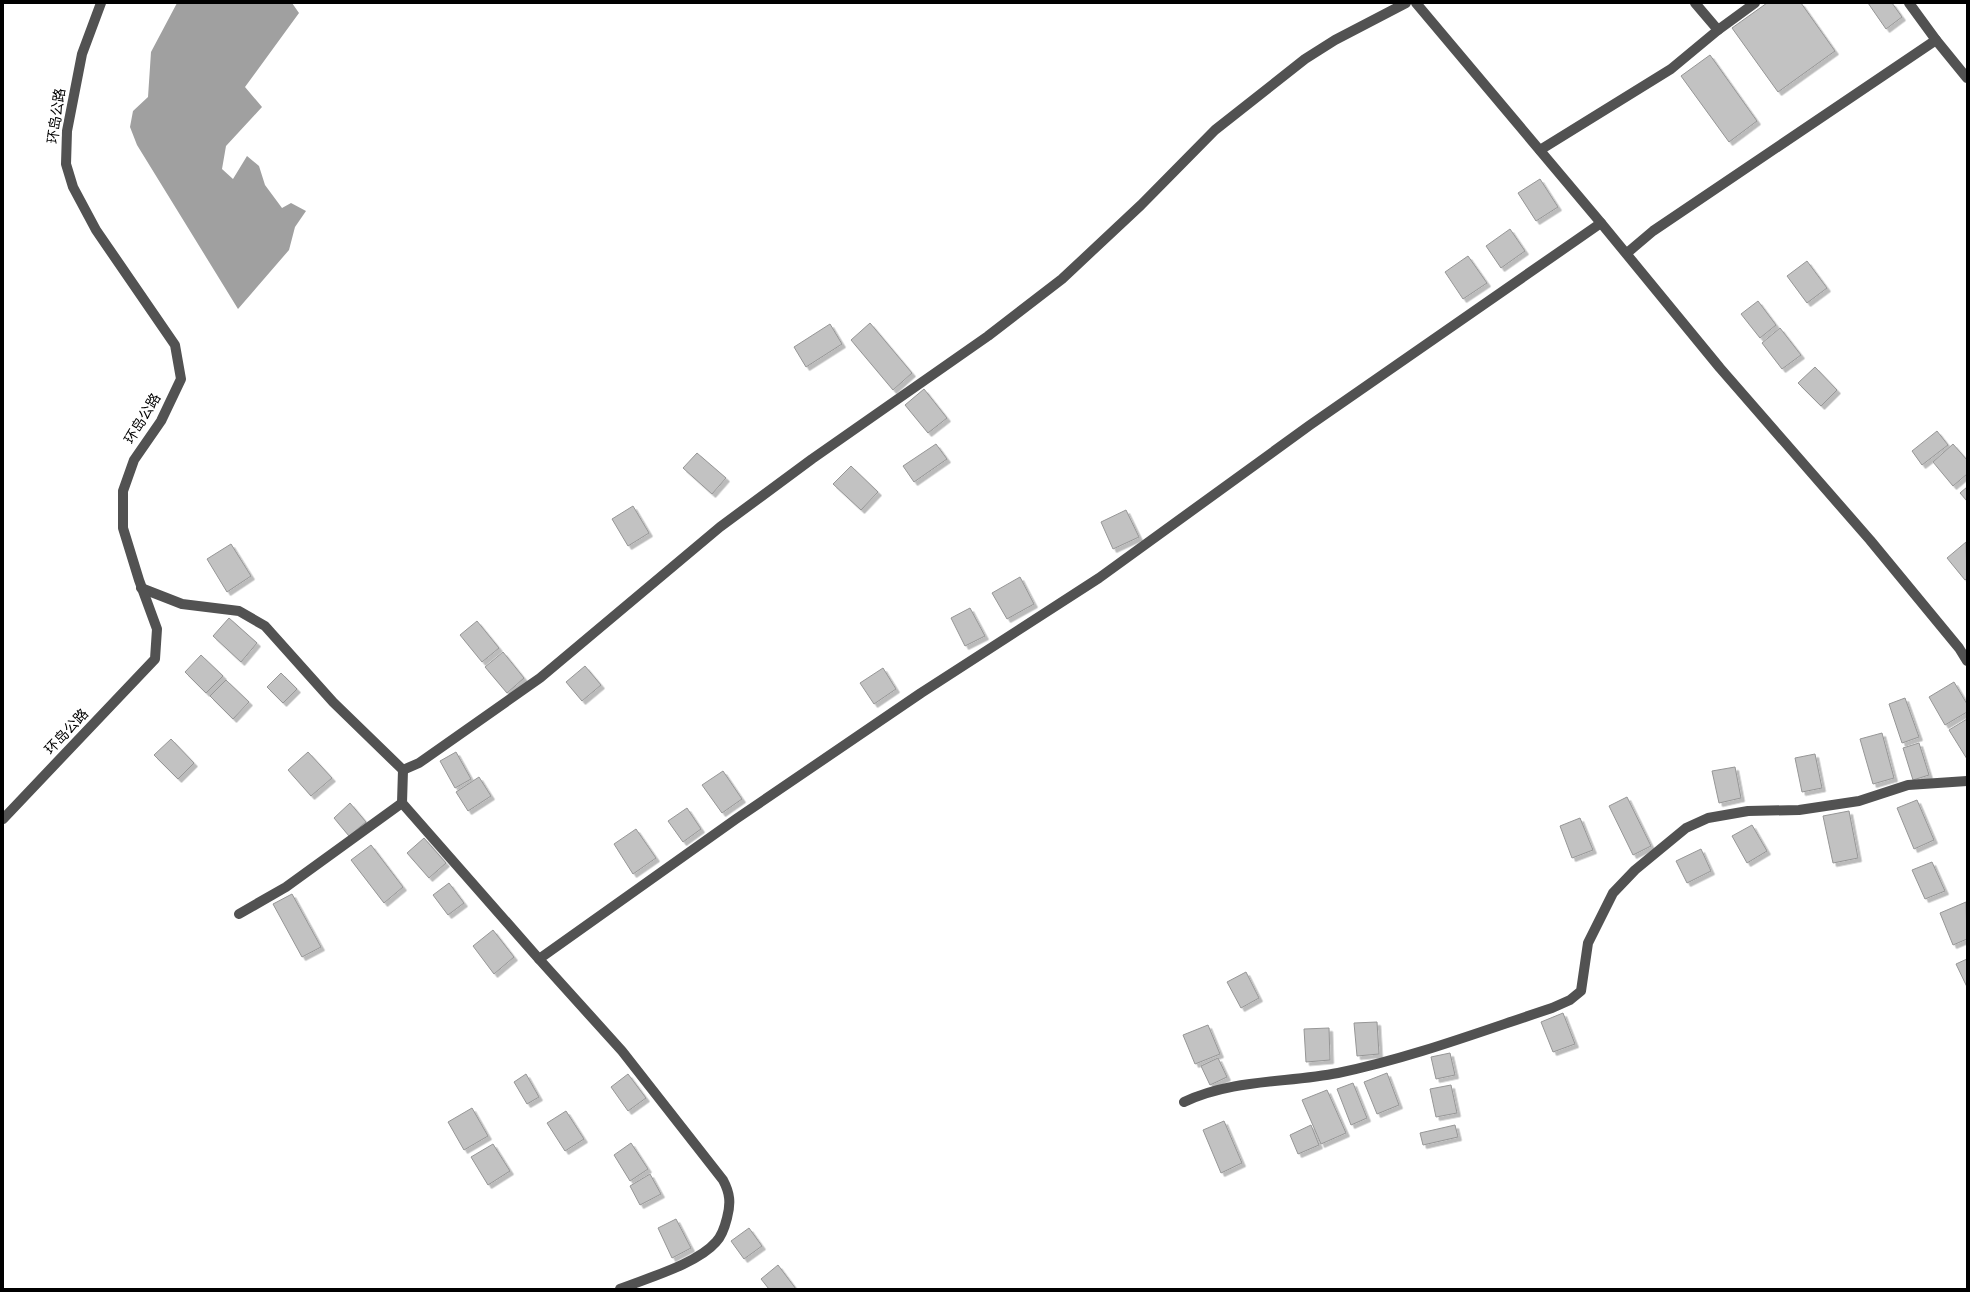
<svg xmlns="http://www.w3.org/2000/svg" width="1970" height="1292" font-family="'Alegreya Sans','Noto Sans SC',sans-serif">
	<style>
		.water { fill: #a0a0a0 }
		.building { fill: #c2c2c2; stroke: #969696; filter: url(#shadow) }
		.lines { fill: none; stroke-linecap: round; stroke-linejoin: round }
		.minor { stroke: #525252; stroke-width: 10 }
		.labels { text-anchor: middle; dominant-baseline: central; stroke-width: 4; stroke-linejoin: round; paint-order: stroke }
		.street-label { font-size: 14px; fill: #000; stroke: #fff }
	</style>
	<defs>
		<filter id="shadow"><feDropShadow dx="3.5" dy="3.5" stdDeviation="0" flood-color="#0004"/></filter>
	</defs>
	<rect width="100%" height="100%" fill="#fff"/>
	<polygon class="water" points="177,3 292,3 299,13 245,87 262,107 226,146 222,169 233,179 247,156 259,166 265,185 282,208 291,203 306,211 295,227 289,250 238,309 137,145 130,127 133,111 148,97 151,52"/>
	<g class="building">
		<polygon points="1767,3 1801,3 1835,51 1778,92 1732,28"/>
		<polygon points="1868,3 1892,3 1902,17 1886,29"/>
		<polygon points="1710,55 1757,121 1729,142 1681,76"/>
		<polygon points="1540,179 1558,207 1536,221 1518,193"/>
		<polygon points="1510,229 1525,251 1501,268 1486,246"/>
		<polygon points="1468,256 1487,283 1463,299 1445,272"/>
		<polygon points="1807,261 1827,288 1807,303 1787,276"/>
		<polygon points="1758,301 1776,325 1760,338 1741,314"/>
		<polygon points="870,323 912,373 893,390 851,340"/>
		<polygon points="830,324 842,344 806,367 794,347"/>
		<polygon points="1780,328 1801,355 1782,369 1762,343"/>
		<polygon points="1815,367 1837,390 1821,406 1798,383"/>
		<polygon points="924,389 947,418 928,433 905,405"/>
		<polygon points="1937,431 1948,445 1922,465 1912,451"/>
		<polygon points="936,444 947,459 914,482 903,466"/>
		<polygon points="1953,444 1967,460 1967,474 1953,486 1933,462"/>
		<polygon points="697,453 726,478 712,494 683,468"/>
		<polygon points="851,466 878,492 861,510 833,484"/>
		<polygon points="1967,487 1967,501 1960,493"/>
		<polygon points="633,506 649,533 628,546 612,519"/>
		<polygon points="1126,510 1139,537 1113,549 1101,522"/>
		<polygon points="1966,542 1967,578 1965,580 1947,558"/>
		<polygon points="231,544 251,576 227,592 207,559"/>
		<polygon points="1020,577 1034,604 1007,619 992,593"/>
		<polygon points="970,608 985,636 965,646 951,618"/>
		<polygon points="229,618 257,643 241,662 213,636"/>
		<polygon points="477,621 499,648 482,662 460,635"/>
		<polygon points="503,652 524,678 507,693 485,667"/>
		<polygon points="201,655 223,676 206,693 185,672"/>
		<polygon points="585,666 601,685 582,701 566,682"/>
		<polygon points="883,668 896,689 874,704 860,683"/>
		<polygon points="281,673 297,689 283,703 267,687"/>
		<polygon points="226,680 249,702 233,719 210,696"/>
		<polygon points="1954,682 1967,704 1967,712 1945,725 1929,697"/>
		<polygon points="1905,698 1919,737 1902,743 1889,704"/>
		<polygon points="1967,719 1967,759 1949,730"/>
		<polygon points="1882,733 1894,778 1873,784 1860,739"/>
		<polygon points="171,739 194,763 178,779 154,755"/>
		<polygon points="1919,743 1929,775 1913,780 1903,748"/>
		<polygon points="308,752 332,778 311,796 288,770"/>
		<polygon points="456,752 471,779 455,788 440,761"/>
		<polygon points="1815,754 1822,788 1802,792 1795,758"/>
		<polygon points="1735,767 1741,798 1719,803 1712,771"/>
		<polygon points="723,771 742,799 722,813 702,785"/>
		<polygon points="479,777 491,796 468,811 456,792"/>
		<polygon points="1627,797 1651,846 1633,855 1609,806"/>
		<polygon points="1917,800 1934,840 1914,849 1897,808"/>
		<polygon points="350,803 366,822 349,836 334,818"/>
		<polygon points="687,808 701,829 683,842 668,821"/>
		<polygon points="1849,811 1858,858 1833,863 1823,816"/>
		<polygon points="1580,818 1593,850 1572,858 1560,826"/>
		<polygon points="1752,825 1767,851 1747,863 1732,836"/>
		<polygon points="636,829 656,858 633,874 614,844"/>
		<polygon points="424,838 446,863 429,878 407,853"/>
		<polygon points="371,845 403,887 384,903 351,860"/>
		<polygon points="1701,849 1711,871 1687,883 1676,861"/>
		<polygon points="1932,862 1945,891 1925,899 1912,870"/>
		<polygon points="449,883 464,903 448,915 433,895"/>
		<polygon points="292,894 321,947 302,957 273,904"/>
		<polygon points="1966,902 1967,939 1953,945 1940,913"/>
		<polygon points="493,930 514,957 494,974 473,946"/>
		<polygon points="1967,959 1967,987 1956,964"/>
		<polygon points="1246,972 1259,998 1241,1008 1227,982"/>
		<polygon points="1563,1013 1575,1044 1553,1052 1541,1022"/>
		<polygon points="1377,1022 1379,1054 1357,1056 1354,1023"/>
		<polygon points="1208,1025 1220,1054 1195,1064 1183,1035"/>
		<polygon points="1329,1028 1330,1060 1306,1062 1304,1029"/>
		<polygon points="1450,1053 1455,1075 1436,1079 1431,1057"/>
		<polygon points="1218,1058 1227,1077 1210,1085 1201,1066"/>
		<polygon points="1387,1073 1399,1105 1377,1114 1364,1082"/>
		<polygon points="526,1074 539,1097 527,1104 514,1082"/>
		<polygon points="628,1074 646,1098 628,1111 611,1087"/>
		<polygon points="1353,1083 1367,1118 1351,1125 1337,1089"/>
		<polygon points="1451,1085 1457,1113 1436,1117 1430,1089"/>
		<polygon points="1327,1090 1346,1133 1321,1144 1302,1100"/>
		<polygon points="472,1108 488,1136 464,1150 448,1122"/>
		<polygon points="566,1111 584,1139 565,1151 547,1123"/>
		<polygon points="1224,1121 1242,1163 1221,1173 1203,1130"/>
		<polygon points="1311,1125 1319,1145 1298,1154 1290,1135"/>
		<polygon points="1455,1125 1458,1137 1423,1145 1420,1133"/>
		<polygon points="631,1143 648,1169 630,1181 614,1155"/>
		<polygon points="493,1144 510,1171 488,1185 471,1157"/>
		<polygon points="650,1174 661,1194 640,1205 630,1186"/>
		<polygon points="676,1219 691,1248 672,1258 658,1228"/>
		<polygon points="749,1228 762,1246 744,1259 731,1241"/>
		<polygon points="778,1265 796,1289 769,1289 761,1279"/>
	</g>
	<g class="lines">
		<g class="minor">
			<polyline points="1416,3 1601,223 1720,368 1870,540 1959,648 1967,661"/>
			<polyline points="1695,3 1718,30"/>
			<polyline points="1936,40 1967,78"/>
			<polyline points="1540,150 1671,69 1718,30 1755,3"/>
			<polyline points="1627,253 1653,231 1936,40 1909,3"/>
			<polyline points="141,588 182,604 239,611 265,626 333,702 403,770 402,803 539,959"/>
			<polyline points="403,770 419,763 540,678 720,527 812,459 988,336 1062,279 1141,205 1215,130 1305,59 1335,40 1406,3"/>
			<polyline points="3,819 155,659 157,629 139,580 123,528 123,491 134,460 161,421 181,379 175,345 96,230 73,187 66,164 67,131 82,54 101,3"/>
			<polyline points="239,914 286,887 402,803"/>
			<path d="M1184 1102C1232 1079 1287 1083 1338 1073 1411 1058 1482 1031 1552 1008L1570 1000 1581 991 1588 943 1613 893 1635 870 1686 828 1708 818 1748 811 1799 810 1859 801 1908 785 1967 781"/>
			<path d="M620 1289C647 1278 697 1264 716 1242 722 1236 725 1226 727 1218 731 1203 730 1193 723 1180L622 1051 539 959 736 819 921 693 1099 578 1310 425 1601 223"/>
		</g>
	</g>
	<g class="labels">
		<g class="street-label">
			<text transform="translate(57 116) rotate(-82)">环岛公路</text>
			<text transform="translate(143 419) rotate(-59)">环岛公路</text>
			<text transform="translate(67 732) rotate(-47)">环岛公路</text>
		</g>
	</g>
	<rect width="1970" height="1292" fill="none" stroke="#000000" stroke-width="8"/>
</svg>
